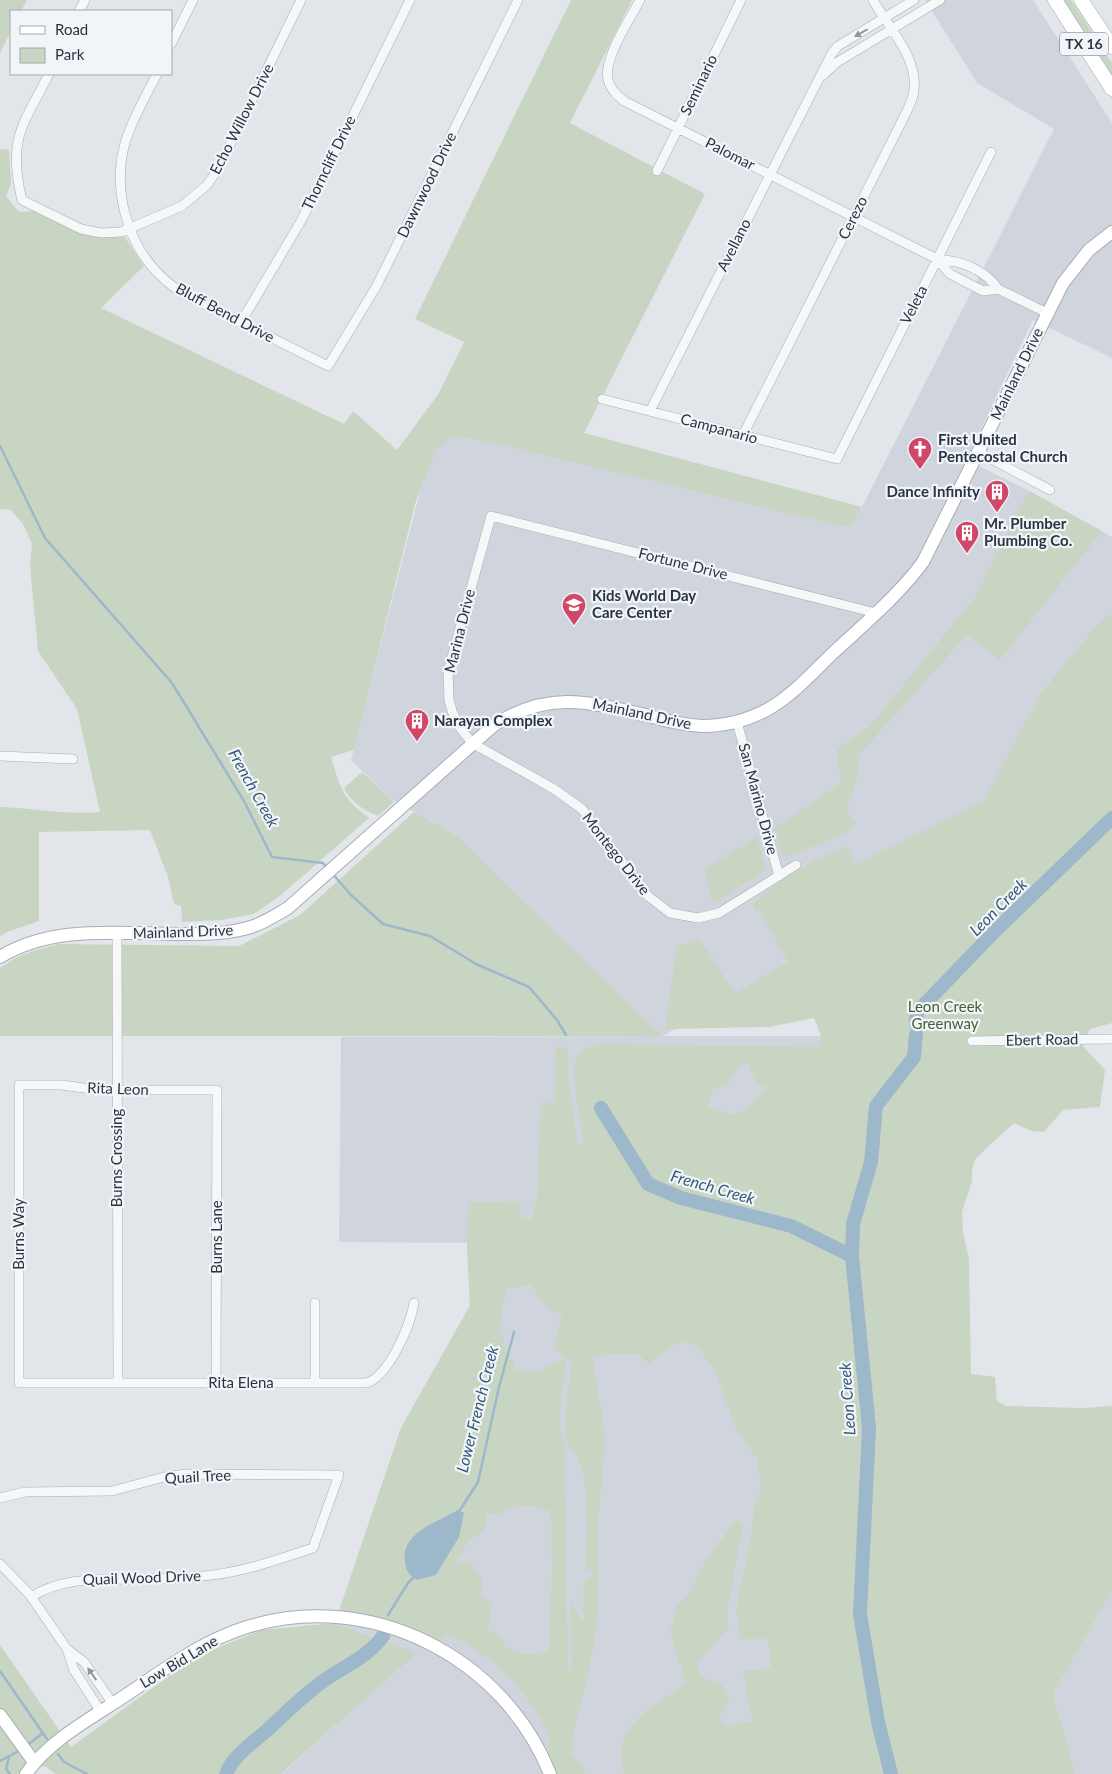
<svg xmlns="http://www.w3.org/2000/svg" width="1112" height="1774" font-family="Lato,sans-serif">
	<rect width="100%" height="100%" fill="#e2e6eb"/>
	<path fill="#d0d5dd" d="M925 0H1033L1112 123V358L1033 320 966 460 1030 491 1112 537V623L983 837 891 902 663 1036H821L792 1216 774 1774H282L416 1653 335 1623 401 1428 470 1305 467 1243 339 1242 341 1037 661 1036 456 835 391 799 351 760 438 422 850 528 862 507 1054 129 977 83Z
		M1112 1591V1774H1029L1053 1695Z"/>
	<path fill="#c9d5c3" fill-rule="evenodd" d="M0 0H27L21 11H11V31L0 53Z
		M571 0H632L570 123 705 194 584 433 862 507 850 528 471 438 454 437 436 449 415 504 354 750 331 757C341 789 342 798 369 818L281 895 254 914 222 920 182 922 181 906 174 904 168 877 150 830 39 832V921L7 932 0 936V807C34 808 66 815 100 812L77 709 38 651 30 566 32 544 23 524 11 510 0 509V149L9 150 11 184 6 196 19 212 33 211 94 237 122 233 144 266 101 308 344 424 353 411 397 450 439 393 464 342 415 319Z
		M1062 0H1071L1112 63V76Z
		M1029 491 1102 531 1000 660 967 635 859 755 856 784 847 805V812L857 822 846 834 789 856 781 854 775 828 841 783 837 749 869 727 975 597Z
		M1112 612V1023L1090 1029 1082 1045 1105 1070 1100 1107 1063 1110 1044 1132 1031 1131 1014 1123 976 1158 972 1169V1181L962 1212 963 1232 969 1259 971 1374 995 1377 997 1401 1006 1406 1083 1408 1112 1406V1591L1053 1695 1075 1774H624C609 1726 653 1707 686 1683L670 1632 677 1606 691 1590 700 1569 736 1520 743 1523 727 1614 729 1628 697 1663 700 1676 722 1685 729 1699 720 1715 724 1726 752 1721 743 1671 771 1668 768 1639H740L736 1609 751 1537 754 1506 761 1491 758 1460 737 1431 714 1369 696 1345 679 1342 648 1364 638 1354 593 1355C594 1381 600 1399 603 1423 606 1457 600 1491 598 1525 597 1559 600 1594 596 1628 592 1671 575 1712 571 1754L585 1770V1774H554L547 1756 550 1736C524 1688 496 1656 445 1633L441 1642C406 1625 377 1616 339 1611L401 1428 470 1306 467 1243 469 1202 520 1201 521 1218 531 1219 537 1198 541 1103H555L556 1046 568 1049V1073L577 1144 584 1143C581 1125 571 1076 575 1060 579 1049 590 1046 600 1044L819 1047 821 1036 814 1018 769 1027 665 1029 677 944H687L700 939 735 993 788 962 759 910 756 911 753 904 796 868 799 870 814 860 847 847 856 864 984 801 1041 693 1093 630ZM742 1062 749 1065C752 1076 756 1084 767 1088 743 1111 743 1122 708 1106L713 1090 727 1085ZM531 1285 545 1306 562 1316 555 1339 556 1350 565 1358 536 1372 516 1370 499 1330 506 1289ZM566 1358 572 1360C569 1383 561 1424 568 1445 570 1451 577 1455 579 1461 590 1487 587 1540 585 1569L593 1570V1576L584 1581 583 1609 585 1614 583 1621 571 1603 572 1670 568 1671 564 1444 559 1425ZM533 1506 551 1512 552 1570 549 1651C528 1656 522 1657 504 1645L503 1639 488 1629 491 1605 480 1593 483 1580 472 1565 460 1562 453 1566 465 1546 485 1528 487 1514 502 1515 506 1508Z
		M362 772 394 802 378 816C363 810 351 802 344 788Z
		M414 812 456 835 662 1036H0V968C19 954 38 949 59 944L239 946 300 915Z
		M757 837 765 864 763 873 713 903 704 869Z
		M335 1623 417 1653 281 1774H55L45 1766 19 1774H0V1645L71 1747 195 1657 261 1630Z"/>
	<path fill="#9db7cb" d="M458 1510 464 1513 459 1537 436 1575 417 1580C409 1575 406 1571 405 1562 400 1533 439 1521 458 1510Z"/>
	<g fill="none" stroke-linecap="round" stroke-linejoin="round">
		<path stroke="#9db7cb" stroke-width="2.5" d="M0 446 45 538 172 683 244 801 272 857 323 863 326 867
			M332 873 350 894 383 924 430 936 476 964 529 987 557 1020 566 1035
			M458 1513 478 1482 499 1387 514 1332
			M388 1615 408 1583 415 1576
			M0 1671 47 1739
			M30 1743 43 1733
			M58 1754 64 1762 87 1774
			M9 1757 6 1769 10 1774
			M0 1761 17 1752"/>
		<path stroke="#9db7cb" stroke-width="14" d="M916 1024 917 1012 995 931 1112 818
			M601 1108 648 1184 681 1198 791 1226 852 1256
			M226 1774C233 1756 250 1745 265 1732 284 1715 301 1697 322 1682 344 1666 367 1658 383 1636
			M891 1774 878 1722 860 1614 869 1428 852 1256 853 1224 871 1162 876 1106 914 1057 916 1034"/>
		<defs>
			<path id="street" d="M640 0C630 19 600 63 609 83 612 91 618 96 624 101L937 259 950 274 983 291 998 289 1047 313
				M79 11 85 0
				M171 44 193 0
				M49 74C23 125 7 139 22 200L81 229 101 233 121 232 182 206 207 185 218 169 301 0
				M157 74C146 96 132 119 125 143 112 190 127 246 164 279 181 295 205 304 226 315 260 332 294 349 328 366L376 287 518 0
				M822 76 836 63 940 0
				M657 171 741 0
				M937 259C962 261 984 269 998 289
				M241 322 301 221 410 0
				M602 399 837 459 991 152
				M650 411 832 53 838 46 914 0
				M743 435 903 119C907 110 913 101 914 90 918 57 888 27 873 0
				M978 452 1050 490
				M737 722 779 876
				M0 756 73 759
				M796 865 719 913 698 918 670 913 648 896 582 809 554 789 472 743 461 729 452 711 449 700 448 672 491 516 876 613
				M117 934 118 1383
				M972 1041 1112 1039
				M315 1303V1383
				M216 1383 217 1090H99L61 1085H19V1383H366C388 1378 411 1324 414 1303
				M0 1498 25 1492 112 1491 164 1477 186 1474 339 1475 313 1548C277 1560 241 1573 203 1576 181 1578 160 1579 138 1579 100 1580 64 1576 31 1597
				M0 1564 30 1595 67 1649 74 1670 101 1712
				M67 1649 84 1662 113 1704"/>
			<path id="secondary" d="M0 957C54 924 121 934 183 934 206 934 228 934 251 927 264 923 276 915 288 908L494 725C549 690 590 702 649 716 667 721 684 725 702 726 726 726 749 720 770 708 794 694 813 672 833 653 864 624 898 596 923 562L1063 283 1089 250 1112 232
				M0 1715 34 1762
				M26 1774C49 1740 92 1718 126 1695 165 1669 202 1641 247 1627 369 1589 503 1656 550 1774"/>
			<path id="primary" d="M1055 0 1112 89
				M1081 0 1112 47"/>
		</defs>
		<use href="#street" stroke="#a7adb5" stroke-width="10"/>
		<use href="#secondary" stroke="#a7adb5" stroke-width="14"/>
		<use href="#primary" stroke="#a1acb7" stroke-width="15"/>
		<use href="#street" stroke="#f5f7f9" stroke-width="9"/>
		<use href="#secondary" stroke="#fff" stroke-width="12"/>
		<use href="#primary" stroke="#fff" stroke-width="14"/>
	</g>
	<defs><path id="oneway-solid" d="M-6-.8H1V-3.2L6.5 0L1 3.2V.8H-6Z" transform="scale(1.25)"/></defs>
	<g fill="#90969e">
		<use href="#oneway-solid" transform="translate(861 33) rotate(150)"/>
		<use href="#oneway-solid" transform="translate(92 1674) rotate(-125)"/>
	</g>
	<defs>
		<symbol id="church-pin" viewBox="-11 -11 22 30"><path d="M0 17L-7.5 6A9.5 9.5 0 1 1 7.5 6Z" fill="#d04767" stroke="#f2f5f8"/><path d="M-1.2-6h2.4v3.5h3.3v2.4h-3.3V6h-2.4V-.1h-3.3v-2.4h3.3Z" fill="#fff"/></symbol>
		<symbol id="building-pin" viewBox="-11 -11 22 30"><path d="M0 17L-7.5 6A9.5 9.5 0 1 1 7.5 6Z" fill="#d04767" stroke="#f2f5f8"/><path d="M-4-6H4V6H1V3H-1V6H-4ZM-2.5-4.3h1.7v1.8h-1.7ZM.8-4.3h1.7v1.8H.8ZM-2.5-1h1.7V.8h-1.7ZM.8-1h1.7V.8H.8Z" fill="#fff"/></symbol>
		<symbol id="school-pin" viewBox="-11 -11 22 30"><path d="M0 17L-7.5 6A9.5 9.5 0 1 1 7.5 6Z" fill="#d04767" stroke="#f2f5f8"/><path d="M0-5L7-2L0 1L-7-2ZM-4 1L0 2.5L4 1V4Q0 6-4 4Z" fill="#fff"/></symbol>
	</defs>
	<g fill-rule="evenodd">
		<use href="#church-pin" x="906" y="435" width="28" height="38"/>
		<use href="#building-pin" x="983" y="478" width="28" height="38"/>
		<use href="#building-pin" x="953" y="519" width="28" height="38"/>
		<use href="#school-pin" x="560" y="591" width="28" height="38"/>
		<use href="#building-pin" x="403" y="707" width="28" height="38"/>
	</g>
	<g text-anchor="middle" stroke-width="4.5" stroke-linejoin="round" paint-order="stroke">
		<rect fill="#f2f5f8" stroke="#666f79" stroke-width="1" x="1060" y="32.5" width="48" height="23" rx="4"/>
		<g font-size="14" font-weight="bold" fill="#2a3543">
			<text x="1084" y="49">TX 16</text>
		</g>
		<g font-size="15" fill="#2a3543" stroke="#f2f5f8">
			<text transform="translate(699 85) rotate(-64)" y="5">Seminario</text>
			<text transform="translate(242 119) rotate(-63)" y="5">Echo Willow Drive</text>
			<text transform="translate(730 154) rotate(27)" y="5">Palomar</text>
			<text transform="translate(329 163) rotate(-64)" y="5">Thorncliff Drive</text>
			<text transform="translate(427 185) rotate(-64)" y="5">Dawnwood Drive</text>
			<text transform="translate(853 218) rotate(-63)" y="5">Cerezo</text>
			<text transform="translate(734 245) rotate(-63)" y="5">Avellano</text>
			<text transform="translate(914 305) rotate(-63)" y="5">Veleta</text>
			<text transform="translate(225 313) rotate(28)" y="5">Bluff Bend Drive</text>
			<text transform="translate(1017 374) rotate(-64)" y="5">Mainland Drive</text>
			<text transform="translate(719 429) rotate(15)" y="5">Campanario</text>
			<text transform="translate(683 564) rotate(14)" y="5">Fortune Drive</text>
			<text transform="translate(460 631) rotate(-76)" y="5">Marina Drive</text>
			<text transform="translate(642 714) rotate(12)" y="5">Mainland Drive</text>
			<text transform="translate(758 799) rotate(75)" y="5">San Marino Drive</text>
			<text transform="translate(616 854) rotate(52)" y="5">Montego Drive</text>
			<text transform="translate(183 932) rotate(-2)" y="5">Mainland Drive</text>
			<text transform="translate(1042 1040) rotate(-1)" y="5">Ebert Road</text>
			<text transform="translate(118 1089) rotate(2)" y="5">Rita Leon</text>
			<text transform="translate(117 1158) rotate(-90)" y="5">Burns Crossing</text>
			<text transform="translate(19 1234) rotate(-90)" y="5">Burns Way</text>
			<text transform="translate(217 1237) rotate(-90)" y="5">Burns Lane</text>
			<text x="241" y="1388">Rita Elena</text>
			<text transform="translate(198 1477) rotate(-3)" y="5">Quail Tree</text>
			<text transform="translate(142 1578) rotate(-2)" y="5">Quail Wood Drive</text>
			<text transform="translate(179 1662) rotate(-31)" y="5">Low Bid Lane</text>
		</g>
		<g font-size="15" font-weight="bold" fill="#2a3543" stroke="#f2f5f8" text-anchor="start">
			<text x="938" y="445">First United<tspan x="938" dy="17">Pentecostal Church</tspan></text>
			<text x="980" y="497" text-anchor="end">Dance Infinity</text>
			<text x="984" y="529">Mr. Plumber<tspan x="984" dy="17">Plumbing Co.</tspan></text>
			<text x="592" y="601">Kids World Day<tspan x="592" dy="17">Care Center</tspan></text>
			<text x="434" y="726">Narayan Complex</text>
		</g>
		<g font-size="15" fill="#425f37" stroke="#f2f5f8">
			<text x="945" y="1012">Leon Creek<tspan x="945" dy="17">Greenway</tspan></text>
		</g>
		<g font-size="16" font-style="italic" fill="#335878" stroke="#f2f5f8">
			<text transform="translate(254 788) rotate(61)" y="6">French Creek</text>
			<text transform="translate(998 907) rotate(-45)" y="6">Leon Creek</text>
			<text transform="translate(713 1187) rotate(16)" y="6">French Creek</text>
			<text transform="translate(847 1399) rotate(-94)" y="6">Leon Creek</text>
			<text transform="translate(477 1409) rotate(-76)" y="6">Lower French Creek</text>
		</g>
	</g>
	<rect x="10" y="10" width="162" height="65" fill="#f2f5f8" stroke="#a2a8b0"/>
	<rect x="20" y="26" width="25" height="8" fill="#ffffff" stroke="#a2a8b0"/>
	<text x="55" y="35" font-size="15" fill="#2a3543">Road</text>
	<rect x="20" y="48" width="25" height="15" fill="#c9d5c3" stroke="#a2a8b0"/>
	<text x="55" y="60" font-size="15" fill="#2a3543">Park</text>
</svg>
